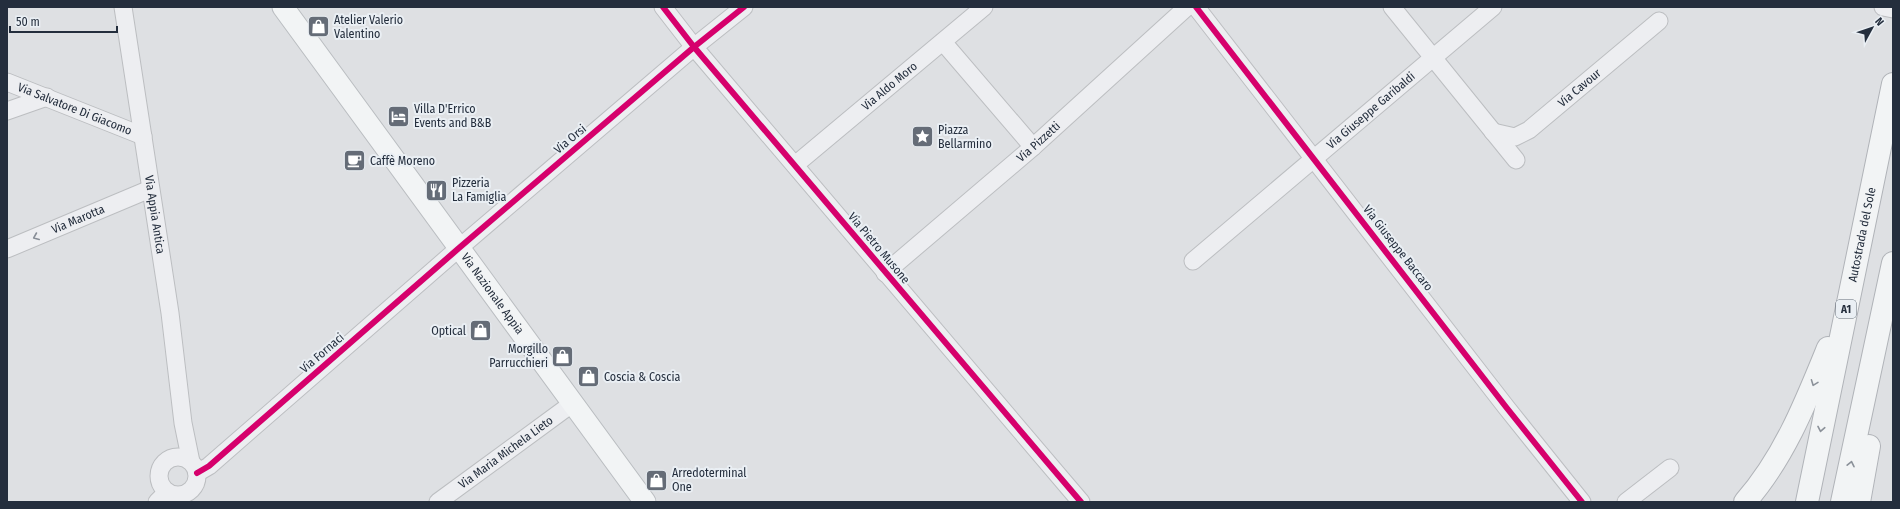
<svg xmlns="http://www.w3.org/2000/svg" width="1900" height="509" font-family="'Fira Sans Condensed',sans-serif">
	<rect width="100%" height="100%" fill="#dee0e3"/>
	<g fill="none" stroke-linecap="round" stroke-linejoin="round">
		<defs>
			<g id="minor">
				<path id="s1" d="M123 7 170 313 183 423 191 462"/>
				<path d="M663 7 694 47 1081 502"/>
				<path d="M1196 7 1506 407 1582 502"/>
				<path d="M1392 7 1516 160"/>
				<path d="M1883 7 1893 9"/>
				<path d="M943 42 1033 147"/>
				<path id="s2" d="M7 82 143 136"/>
				<path d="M7 111 47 97"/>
				<path id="s3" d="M1493 132 1515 137 1529 130 1659 21"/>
				<path id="s4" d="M795 165 984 7"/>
				<path id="s5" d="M7 249 150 189"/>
				<path id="s6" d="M1193 261 1493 7"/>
				<path id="s7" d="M885 273 1033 147 1187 7"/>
				<circle cx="178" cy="476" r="19"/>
				<path d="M197 473 209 466 459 248 694 47 744 7"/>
				<path d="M157 502 167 492"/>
				<path id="s8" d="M438 502 573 403"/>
				<path d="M1626 502 1670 468"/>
			</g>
			<g id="major">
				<path id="s9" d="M283 7 645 502"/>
			</g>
			<g id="highway">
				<path d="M1745 502C1784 458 1806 402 1828 348"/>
				<path id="s10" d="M1807 502 1893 84"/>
				<path d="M1842 502 1893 263"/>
				<path d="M1859 502 1869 446"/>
			</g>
		</defs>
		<use href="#minor" stroke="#bcbec1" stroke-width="19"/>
		<use href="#major" stroke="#babdc1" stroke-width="23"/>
		<use href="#highway" stroke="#b0b3b8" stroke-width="24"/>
		<use href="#minor" stroke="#edeef1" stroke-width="17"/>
		<use href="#major" stroke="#f2f4f5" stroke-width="21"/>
		<use href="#highway" stroke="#f2f4f5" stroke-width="22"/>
		<defs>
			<path id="cycleway" d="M663 7 694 47 1081 502
				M1196 7 1506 407 1582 502
				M197 473 209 466 459 248 694 47 744 7"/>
		</defs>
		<use href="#cycleway" stroke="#eaeff4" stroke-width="8"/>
		<use href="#cycleway" stroke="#d6006c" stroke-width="6"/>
	</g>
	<defs><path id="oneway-chevron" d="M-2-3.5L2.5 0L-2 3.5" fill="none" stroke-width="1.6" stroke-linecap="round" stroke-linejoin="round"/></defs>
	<use stroke="#888e97" href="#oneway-chevron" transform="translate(36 237) rotate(157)"/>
	<g stroke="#8b9199">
		<use href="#oneway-chevron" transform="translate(1814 383) rotate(111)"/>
		<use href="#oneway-chevron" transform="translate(1821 429) rotate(101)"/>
		<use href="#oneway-chevron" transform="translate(1851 464) rotate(-78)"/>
	</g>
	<defs>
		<symbol id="shop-square" viewBox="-11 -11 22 22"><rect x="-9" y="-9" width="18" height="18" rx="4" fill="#656c77" stroke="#eaeff4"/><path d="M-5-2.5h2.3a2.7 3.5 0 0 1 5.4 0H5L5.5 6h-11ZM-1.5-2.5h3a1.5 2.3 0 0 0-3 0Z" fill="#fff"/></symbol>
		<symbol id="hotel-square" viewBox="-11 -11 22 22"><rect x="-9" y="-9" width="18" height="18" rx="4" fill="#656c77" stroke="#eaeff4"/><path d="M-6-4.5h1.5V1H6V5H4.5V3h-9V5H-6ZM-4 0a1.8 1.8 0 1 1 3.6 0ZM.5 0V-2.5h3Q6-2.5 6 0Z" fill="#fff"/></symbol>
		<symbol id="sight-square" viewBox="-11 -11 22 22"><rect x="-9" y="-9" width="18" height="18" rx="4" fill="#656c77" stroke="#eaeff4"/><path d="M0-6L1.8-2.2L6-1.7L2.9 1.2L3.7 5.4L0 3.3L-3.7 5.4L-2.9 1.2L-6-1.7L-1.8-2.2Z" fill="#fff"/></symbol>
		<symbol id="cafe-square" viewBox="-11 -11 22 22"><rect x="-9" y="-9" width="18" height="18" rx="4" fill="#656c77" stroke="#eaeff4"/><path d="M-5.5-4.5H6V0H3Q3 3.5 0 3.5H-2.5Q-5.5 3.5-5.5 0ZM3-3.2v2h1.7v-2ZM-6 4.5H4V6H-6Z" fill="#fff"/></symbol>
		<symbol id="restaurant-square" viewBox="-11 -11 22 22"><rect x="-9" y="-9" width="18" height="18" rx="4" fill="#656c77" stroke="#eaeff4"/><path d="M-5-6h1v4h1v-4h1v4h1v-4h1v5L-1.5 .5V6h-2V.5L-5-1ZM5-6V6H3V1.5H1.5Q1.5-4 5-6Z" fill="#fff"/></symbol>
	</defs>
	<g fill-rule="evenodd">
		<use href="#shop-square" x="306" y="14" width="25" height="25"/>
		<use href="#hotel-square" x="386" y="104" width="25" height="25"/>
		<use href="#sight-square" x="910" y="124" width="25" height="25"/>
		<use href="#cafe-square" x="342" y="148" width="25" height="25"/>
		<use href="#restaurant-square" x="424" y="178" width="25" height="25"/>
		<use href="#shop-square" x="468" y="318" width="25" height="25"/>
		<use href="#shop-square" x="550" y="344" width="25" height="25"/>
		<use href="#shop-square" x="576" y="364" width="25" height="25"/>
		<use href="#shop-square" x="644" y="468" width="25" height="25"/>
	</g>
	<g text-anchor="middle" stroke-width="4" stroke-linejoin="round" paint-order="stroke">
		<rect fill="#eaeff4" stroke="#5f6874" stroke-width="1" x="1836" y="300" width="20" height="18" rx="3"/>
		<g font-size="11" font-weight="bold" fill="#242e3d">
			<text x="1846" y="313">A1</text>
		</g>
		<g font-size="12" fill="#242e3d" stroke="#eaeff4" text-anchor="start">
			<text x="334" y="24">Atelier Valerio<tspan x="334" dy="14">Valentino</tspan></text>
			<text x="414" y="113">Villa D'Errico<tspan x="414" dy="14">Events and B&amp;B</tspan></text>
			<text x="938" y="134">Piazza<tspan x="938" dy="14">Bellarmino</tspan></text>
			<text x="370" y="165">Caffè Moreno</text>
			<text x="452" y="187">Pizzeria<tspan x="452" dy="14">La Famiglia</tspan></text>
			<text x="466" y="335" text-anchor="end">Optical</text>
			<text x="548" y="353" text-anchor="end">Morgillo<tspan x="548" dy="14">Parrucchieri</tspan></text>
			<text x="604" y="381">Coscia &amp; Coscia</text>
			<text x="672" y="477">Arredoterminal<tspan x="672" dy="14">One</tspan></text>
		</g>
		<g font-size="12" fill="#242e3d" stroke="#eaeff4">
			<text dy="4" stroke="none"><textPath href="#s4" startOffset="123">Via Aldo Moro</textPath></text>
			<text dy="4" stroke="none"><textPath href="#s3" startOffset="104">Via Cavour</textPath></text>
			<text dy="4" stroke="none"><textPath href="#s2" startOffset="73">Via Salvatore Di Giacomo</textPath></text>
			<text dy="4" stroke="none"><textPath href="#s6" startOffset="233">Via Giuseppe Garibaldi</textPath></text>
			<text transform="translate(570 139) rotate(-40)" y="4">Via Orsi</text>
			<text dy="4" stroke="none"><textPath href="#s7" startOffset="202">Via Pizzetti</textPath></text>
			<text dy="4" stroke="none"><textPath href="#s1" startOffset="210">Via Appia Antica</textPath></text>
			<text dy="4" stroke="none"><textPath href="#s5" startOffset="77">Via Marotta</textPath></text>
			<text dy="4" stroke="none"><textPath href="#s10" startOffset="273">Autostrada del Sole</textPath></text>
			<text transform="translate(879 248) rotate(50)" y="4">Via Pietro Musone</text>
			<text transform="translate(1398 248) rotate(52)" y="4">Via Giuseppe Baccaro</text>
			<text dy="4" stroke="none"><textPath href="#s9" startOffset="355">Via Nazionale Appia</textPath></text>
			<text transform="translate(322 353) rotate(-41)" y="4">Via Fornaci</text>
			<text dy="4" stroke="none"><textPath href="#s8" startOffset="84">Via Maria Michela Lieto</textPath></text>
		</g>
	</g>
	<rect width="1900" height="509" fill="none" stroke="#242e3d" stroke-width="16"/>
	<g transform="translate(1872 28) rotate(50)" stroke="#eaeff4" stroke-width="3" paint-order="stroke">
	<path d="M0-3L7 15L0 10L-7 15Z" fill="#242e3d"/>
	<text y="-6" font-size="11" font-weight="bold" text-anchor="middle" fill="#242e3d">N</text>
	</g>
	<path d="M10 26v6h107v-6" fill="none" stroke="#242e3d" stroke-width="2"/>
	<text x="16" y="26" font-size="12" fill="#242e3d" stroke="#eaeff4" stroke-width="3" paint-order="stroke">50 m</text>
</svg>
